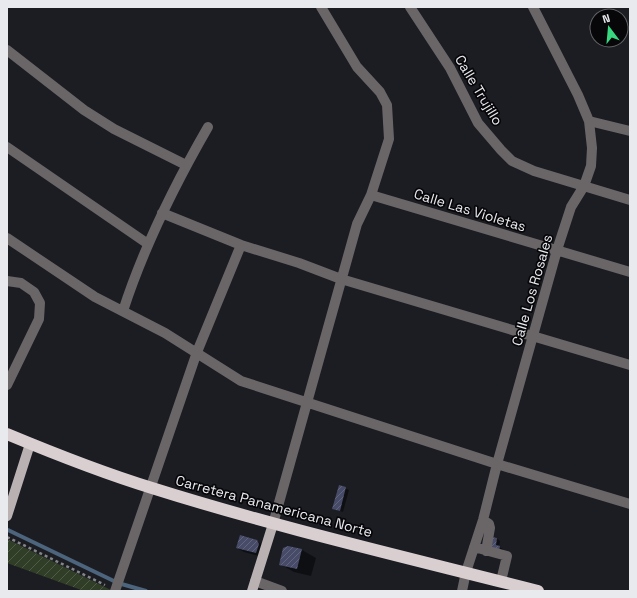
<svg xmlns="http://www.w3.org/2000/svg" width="637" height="598" font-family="'Space Grotesk',sans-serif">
	<defs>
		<pattern id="garden-furrows" width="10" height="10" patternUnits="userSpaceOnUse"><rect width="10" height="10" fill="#313e27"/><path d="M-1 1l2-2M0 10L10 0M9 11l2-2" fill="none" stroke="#4f5a47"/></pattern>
		<pattern id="building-hatch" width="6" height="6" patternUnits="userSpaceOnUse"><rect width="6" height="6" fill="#474b68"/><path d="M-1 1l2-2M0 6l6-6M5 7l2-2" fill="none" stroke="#62657e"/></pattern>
	</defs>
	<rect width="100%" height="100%" fill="#1c1d22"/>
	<path fill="url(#garden-furrows)" d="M7 539 113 591H84L7 563Z"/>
	<path fill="#0007" d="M339 486 349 490 343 512 334 509Z
		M497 539 500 541 499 547 503 549 502 553 494 552Z
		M256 541 264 545 263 557 244 552 237 548Z
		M288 547 302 550 316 558 311 576 294 572 280 564Z"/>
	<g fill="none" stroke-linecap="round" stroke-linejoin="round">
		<path stroke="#4c647c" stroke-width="4" d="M8 530 118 583 146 591"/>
	</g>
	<path fill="url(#building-hatch)" d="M339 485 346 487 340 511 332 509Z
		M240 535 257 540 259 544 256 553 236 548Z
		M492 537 497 538 496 545 500 546 499 552 489 550Z
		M288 546 302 549 297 569 279 565 283 548Z"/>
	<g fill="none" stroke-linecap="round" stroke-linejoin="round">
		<path stroke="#848589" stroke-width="2.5" stroke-dasharray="3 3" stroke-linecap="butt" d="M7 537 105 585"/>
		<path stroke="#6a6667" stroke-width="10" d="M410 7 450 68 478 123 501 150 512 161 534 171 630 200
			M7 50 84 110 114 129 186 165
			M589 121 630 131
			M7 147 148 244
			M371 195 630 272
			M162 213 241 245 299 263 341 279 630 365
			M7 238 95 297 165 333 241 381 497 464 630 504
			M7 281 21 283 34 292 40 303 39 319 7 385
			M123 311C144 246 174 186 208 127
			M483 520 489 524 490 528 486 551
			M273 524 357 224 371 195 389 139 387 105 380 92 357 67 321 7
			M474 547 507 556 501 581
			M255 581 282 591
			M115 591 197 352 241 245
			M462 591 466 572 483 520 497 464 557 250 571 207 584 186 591 166 592 148 589 121 578 95 533 7"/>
		<path stroke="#bab1b3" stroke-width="10" d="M7 516 30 444
			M252 591 273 524"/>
		<path stroke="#d9cfd1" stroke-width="12" d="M7 434C55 454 103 473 152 488 279 528 409 558 538 591"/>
	</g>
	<g text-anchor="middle" stroke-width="3.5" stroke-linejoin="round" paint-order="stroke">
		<g font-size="14" fill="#e9eaee" stroke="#07070a">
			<text transform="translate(479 90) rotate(59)" y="5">Calle Trujillo</text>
			<text transform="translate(470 210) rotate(17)" y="5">Calle Las Violetas</text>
			<text transform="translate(532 290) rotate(-74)" y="5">Calle Los Rosales</text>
			<text transform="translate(274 506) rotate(15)" y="5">Carretera Panamericana Norte</text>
		</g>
	</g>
	<rect width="637" height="598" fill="none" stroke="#e9eaee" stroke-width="16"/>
	<g transform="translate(609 28) rotate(344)"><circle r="19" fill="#07070a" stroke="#616265"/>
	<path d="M0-3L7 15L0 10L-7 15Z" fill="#38d880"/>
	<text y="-6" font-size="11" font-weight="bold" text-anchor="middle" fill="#e9eaee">N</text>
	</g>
</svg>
